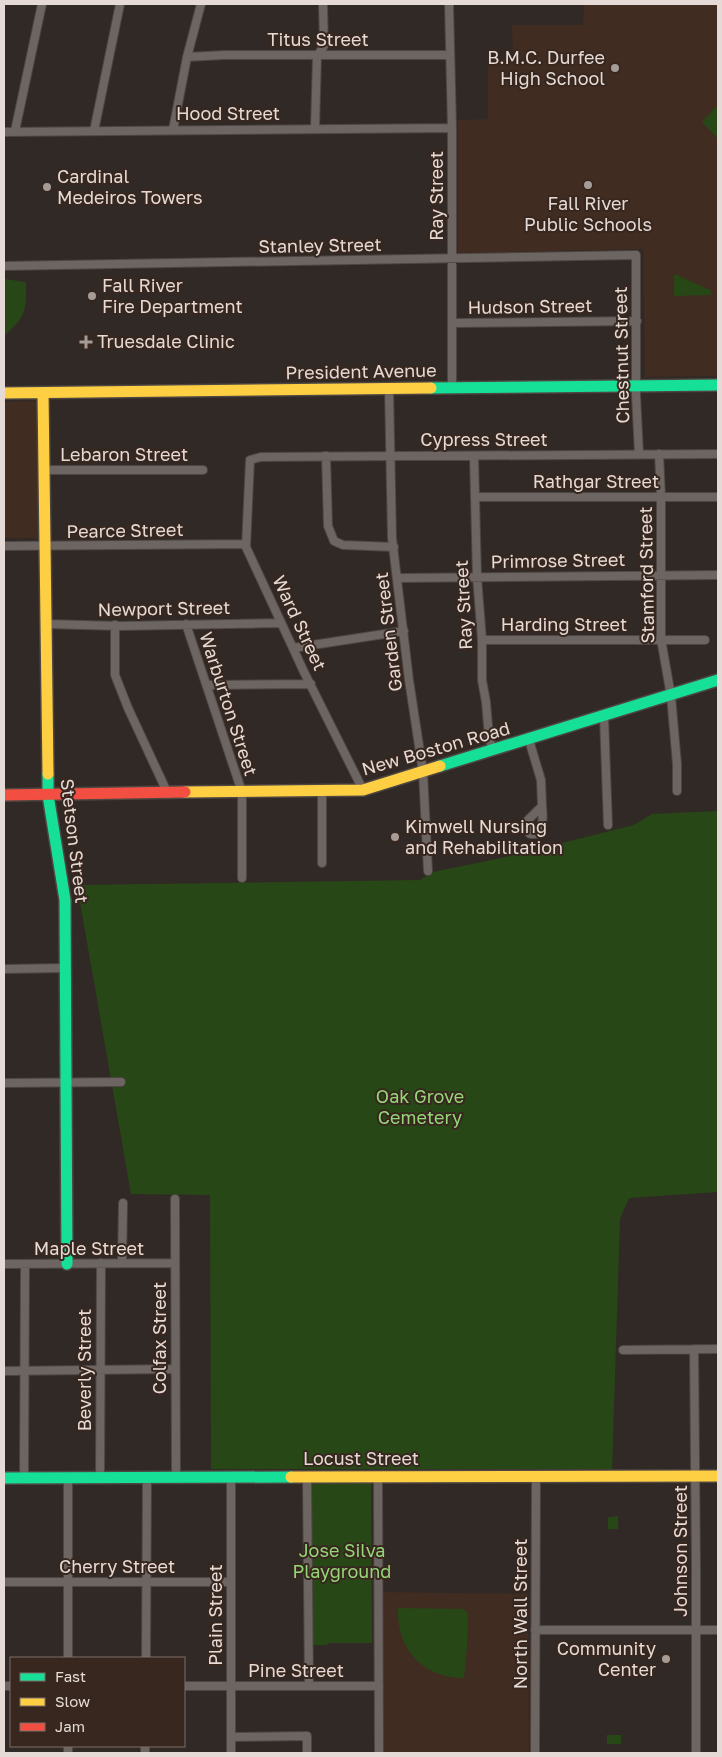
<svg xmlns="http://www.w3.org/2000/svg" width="722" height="1757" font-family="'Golos Text',sans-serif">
	<rect width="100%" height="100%" fill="#312925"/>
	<path fill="#402c21" d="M584 4H718V376L645 377 643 249 458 253V120L488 119V60L513 59 512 25H583Z
		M38 401V538H4V402Z
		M383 1592 528 1594 529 1753H384Z"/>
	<path fill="#284716" d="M718 105V139L702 122Z
		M674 275H677L712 291 710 295 674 296Z
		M4 279 26 282C26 310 27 316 5 335H4Z
		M718 811V1192L629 1198 620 1219 612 1469H211L210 1195 131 1194 77 885 420 880 433 872 506 857 634 825 652 814Z
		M311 1481H371L372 1643H328L327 1645H312Z
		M618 1516V1529H608V1517Z
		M398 1608 463 1609 468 1613 467 1646 464 1678C423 1678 396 1649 398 1608Z
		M607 1735H621V1744H607Z"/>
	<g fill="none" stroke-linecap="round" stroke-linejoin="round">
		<defs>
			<path id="street" d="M449 4 452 128V388
				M187 57 224 55H450
				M315 129 317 56 324 46 323 4
				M173 130 187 57 201 4
				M15 131 42 4
				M94 131 120 4
				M4 132 452 128
				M4 266 636 255V395L639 454
				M453 323 637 321
				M389 389 392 538 409 680 423 772 428 871
				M659 454 661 497V639L671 696 677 764V791
				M326 456 328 526 334 541 343 545 394 547
				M474 456 477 577 482 640V680L486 702 489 737 493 751
				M45 470H203
				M475 497H718
				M4 546 245 544 246 547
				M398 578 718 575
				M46 624 120 626 281 623
				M186 624 242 792V878
				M115 625V675L128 708 168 794
				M482 640H705
				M293 648 404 631
				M207 685 311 684
				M604 717 608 825
				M529 740 541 780 542 806
				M363 790 304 672 246 547 250 460 261 457 718 454
				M542 806C543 816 544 826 536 834H530L527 828 526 822Z
				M322 863V791
				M4 969 66 968
				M4 1083 121 1082
				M175 1199 176 1478
				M122 1263 123 1203
				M4 1264 175 1263
				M694 1349 696 1566V1753
				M623 1350 718 1349
				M4 1371 175 1369
				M378 1476 379 1753
				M231 1477V1753
				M307 1477 309 1686
				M24 1478 25 1264
				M68 1478V1658
				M100 1478 101 1263
				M4 1582H231
				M535 1630H718
				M146 1658 147 1478
				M4 1686H11
				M184 1686H379
				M231 1737 307 1736V1753
				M68 1746V1753
				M145 1753V1746
				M535 1753 536 1476"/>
			<path id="fast" d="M431 388 718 385
				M440 766 718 680
				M48 774V795L65 900 67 1264
				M4 1478 291 1477"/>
			<path id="slow" d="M4 393 431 388
				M43 393 48 774
				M185 792 363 790 440 766
				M291 1477 718 1476"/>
			<path id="jam" d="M4 795 185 792"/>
		</defs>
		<use href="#street" stroke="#4e4642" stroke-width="10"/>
		<use href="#fast" stroke="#4e4642" stroke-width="14"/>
		<use href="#slow" stroke="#4e4642" stroke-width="14"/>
		<use href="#jam" stroke="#4e4642" stroke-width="14"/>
		<use href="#street" stroke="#6c6561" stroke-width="8"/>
		<use href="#fast" stroke="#16e098" stroke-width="11"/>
		<use href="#slow" stroke="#ffcf43" stroke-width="11"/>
		<use href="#jam" stroke="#f24e42" stroke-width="11"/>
	</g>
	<g fill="#a69c97" stroke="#37271f" stroke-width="2">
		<circle cx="615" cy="68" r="5"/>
		<circle cx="588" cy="185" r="5"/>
		<circle cx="47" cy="187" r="5"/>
		<circle cx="92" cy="296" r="5"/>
		<path d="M83.5 334.5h5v5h5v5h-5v5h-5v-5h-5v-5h5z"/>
		<circle cx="395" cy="837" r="5"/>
		<circle cx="666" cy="1659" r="5"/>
	</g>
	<g text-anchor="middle" stroke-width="4" stroke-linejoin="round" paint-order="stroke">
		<g font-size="18" fill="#e5dad5" stroke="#37271f">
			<text x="318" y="46">Titus Street</text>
			<text x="228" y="120">Hood Street</text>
			<text transform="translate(437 196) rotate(-90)" y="6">Ray Street</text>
			<text transform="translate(320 246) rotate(-1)" y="6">Stanley Street</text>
			<text transform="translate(530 307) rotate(-1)" y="6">Hudson Street</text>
			<text transform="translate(622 355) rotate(-91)" y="6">Chestnut Street</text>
			<text transform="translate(361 372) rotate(-1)" y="6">President Avenue</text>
			<text x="484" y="446">Cypress Street</text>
			<text x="124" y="461">Lebaron Street</text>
			<text x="596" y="488">Rathgar Street</text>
			<text transform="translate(125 531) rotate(-1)" y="6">Pearce Street</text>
			<text transform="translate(558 561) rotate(-1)" y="6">Primrose Street</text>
			<text transform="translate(647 575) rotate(-91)" y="6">Stamford Street</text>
			<text transform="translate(464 605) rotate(-93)" y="6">Ray Street</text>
			<text transform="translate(164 609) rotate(-1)" y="6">Newport Street</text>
			<text transform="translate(299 623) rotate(65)" y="6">Ward Street</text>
			<text x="564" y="631">Harding Street</text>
			<text transform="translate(389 632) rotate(-97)" y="6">Garden Street</text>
			<text transform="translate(228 704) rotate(72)" y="6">Warburton Street</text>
			<text transform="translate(436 749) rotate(-16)" y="6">New Boston Road</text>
			<text transform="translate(74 841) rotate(83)" y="6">Stetson Street</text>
			<text x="89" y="1255">Maple Street</text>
			<text transform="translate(160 1338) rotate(-90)" y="6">Colfax Street</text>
			<text transform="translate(85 1370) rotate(-90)" y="6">Beverly Street</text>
			<text x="361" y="1465">Locust Street</text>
			<text transform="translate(681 1551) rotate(-90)" y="6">Johnson Street</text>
			<text x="117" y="1573">Cherry Street</text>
			<text transform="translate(521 1614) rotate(-90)" y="6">North Wall Street</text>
			<text transform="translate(216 1615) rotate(-90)" y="6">Plain Street</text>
			<text x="296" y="1677">Pine Street</text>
		</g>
		<g font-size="18" fill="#e5dad5" stroke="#37271f" text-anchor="start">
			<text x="605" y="64" text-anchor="end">B.M.C. Durfee<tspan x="605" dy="21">High School</tspan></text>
			<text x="57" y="183">Cardinal<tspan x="57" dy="21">Medeiros Towers</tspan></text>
			<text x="588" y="210" text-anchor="middle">Fall River<tspan x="588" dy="21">Public Schools</tspan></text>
			<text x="102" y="292">Fall River<tspan x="102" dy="21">Fire Department</tspan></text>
			<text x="97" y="348">Truesdale Clinic</text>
			<text x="405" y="833">Kimwell Nursing<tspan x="405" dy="21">and Rehabilitation</tspan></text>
			<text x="656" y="1655" text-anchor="end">Community<tspan x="656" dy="21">Center</tspan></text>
		</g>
		<g font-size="18" fill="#95d678" stroke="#37271f">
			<text x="420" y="1103">Oak Grove<tspan x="420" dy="21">Cemetery</tspan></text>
			<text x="342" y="1557">Jose Silva<tspan x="342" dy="21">Playground</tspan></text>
		</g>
	</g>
	<rect width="722" height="1757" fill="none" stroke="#e5dad5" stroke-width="10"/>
	<rect x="10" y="1657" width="175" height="90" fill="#37271f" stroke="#7d6f68"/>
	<rect x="20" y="1673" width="25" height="8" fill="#16e098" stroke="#7d6f68"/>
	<text x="55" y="1682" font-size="15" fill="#e5dad5">Fast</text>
	<rect x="20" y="1698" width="25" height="8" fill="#ffcf43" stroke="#7d6f68"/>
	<text x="55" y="1707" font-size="15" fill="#e5dad5">Slow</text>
	<rect x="20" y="1723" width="25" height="8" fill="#f24e42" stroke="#7d6f68"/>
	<text x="55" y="1732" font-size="15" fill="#e5dad5">Jam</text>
</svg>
